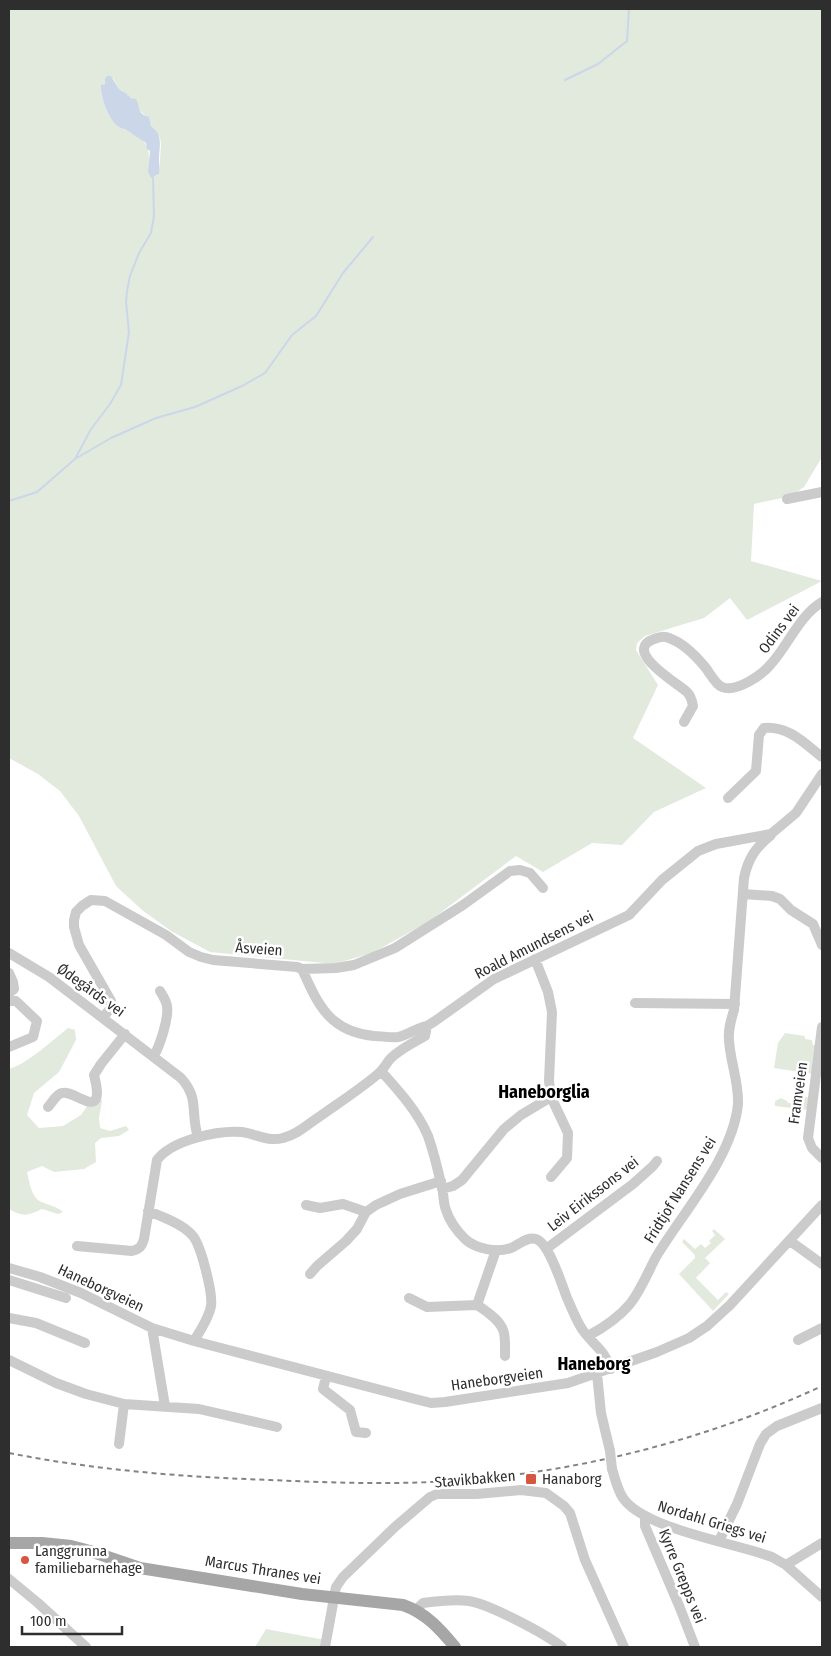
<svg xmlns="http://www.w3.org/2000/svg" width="831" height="1656" font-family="'Fira Sans Condensed',sans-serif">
	<rect width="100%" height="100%" fill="#fff"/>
	<path fill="#e1eadd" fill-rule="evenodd" d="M9 9H822V457L804 487 791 496 754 504 751 561 822 581 747 620 730 598 704 618 645 636 637 643 636 650 658 685 633 738 706 788 654 812 622 845 592 843 543 872 516 856 428 922 372 953 334 964 210 952 171 931 142 910 116 886 79 816 60 791 38 774 9 758ZM113 78 119 89 123 91 127 96H128L137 101 139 110 147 117 151 126 155 129 160 138 161 144 159 174 152 178C145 167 153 153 145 143 140 136 131 134 125 129 111 129 100 98 101 86Z
		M68 1028 75 1030 76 1040 59 1072 34 1093 27 1115 39 1128 63 1126 81 1115 96 1093 102 1101 99 1118 100 1128 110 1131 126 1126 129 1130 119 1136 101 1138 95 1143 96 1162 84 1169 54 1172 42 1166 27 1172C30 1184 31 1199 44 1203 52 1206 57 1207 63 1212L58 1214 42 1209C27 1216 23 1217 9 1209V1069C27 1064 53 1040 68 1028Z
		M785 1033 805 1036V1039L812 1040 813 1045H818L813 1074 774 1068 778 1043Z
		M798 1095 810 1098 808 1110 775 1106V1101L781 1098 787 1101 788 1103 796 1104Z
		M714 1229 725 1239 705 1258 710 1263 696 1278 718 1300 726 1292 729 1294 713 1311 679 1274 695 1258V1255L682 1242 684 1239 695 1249 701 1244 705 1248 711 1243 709 1241 715 1235 712 1231Z
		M266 1629 325 1640 323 1647H255Z"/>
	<path fill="#cbd7e9" d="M107 76H111L119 89 127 94V96L128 95 131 98 136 99C141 107 136 113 149 117L151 126C164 135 159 147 159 161 159 165 160 169 159 174L151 178 148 172 150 151 147 149 146 143 125 129C111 129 100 98 101 85L105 84V79Z"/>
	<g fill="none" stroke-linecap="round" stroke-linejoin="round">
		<path stroke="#cbd7e9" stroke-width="2" d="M565 80 598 64 627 41 629 9
			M75 459 91 429 110 404 121 385 129 332 126 302 127 291 130 276 139 253 151 233 154 216 153 177
			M9 501 37 492 75 459 111 438 156 418 195 407 242 386 265 373 292 335 316 316 343 273 373 237"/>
		<path stroke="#cbcbcb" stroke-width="10" d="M787 499 822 492
			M684 722 693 706C692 700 691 696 687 692 679 684 621 651 654 639 659 637 665 636 669 638 683 643 696 656 705 667 710 673 715 684 722 687 736 693 762 675 771 664 789 644 799 616 822 602
			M728 798 756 771 759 735 764 728C789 726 804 743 822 757
			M743 894 772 896 780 899 791 910 813 924 822 945
			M9 953 49 977 181 1078C200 1099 190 1113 198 1137
			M302 969C318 1005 330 1032 374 1036 382 1036 390 1038 398 1037 408 1035 416 1028 427 1026
			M9 973 13 982 14 989 9 993 10 1000
			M9 1001H16L37 1021 33 1037 9 1047
			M635 1003 735 1004
			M103 1017 111 1008V1001L79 945 74 927V920L76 912 82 906 91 900 105 901 166 935 189 952 201 957 213 960 297 967 302 969 336 968 354 965 395 948 463 905 510 871 520 870 530 873 543 888
			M822 1027 808 1138 812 1148 822 1158
			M154 1056C160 1045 169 1018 167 1006 166 1000 163 996 160 991
			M381 1071C399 1091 418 1112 428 1136 434 1153 438 1170 442 1188 444 1195 443 1203 446 1210 449 1220 457 1231 465 1239 476 1249 497 1253 511 1248 519 1245 527 1236 536 1239 549 1243 562 1285 567 1298 572 1309 576 1320 582 1329 592 1344 605 1350 611 1369
			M551 1097 568 1133 567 1158 551 1177
			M48 1107C52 1103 56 1094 62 1093 74 1089 107 1125 94 1075L101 1064 125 1034
			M442 1189 453 1186 462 1180 504 1129 521 1115 551 1097 549 1081 552 1012 548 992 535 959
			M306 1205 320 1208 343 1204 366 1212
			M148 1211C161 1216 183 1224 192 1235 201 1244 213 1294 211 1306 209 1318 200 1331 194 1341
			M790 1241 822 1264
			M77 1246 132 1251C140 1249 142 1246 144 1239L157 1160C172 1140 218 1130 242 1132 256 1134 268 1142 283 1138 297 1135 308 1124 319 1117 340 1102 359 1090 378 1074 383 1070 386 1064 390 1059 400 1049 413 1043 425 1036L427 1026 435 1021 494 979 629 915 662 880 698 851 716 844 771 834 796 813 822 774
			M546 1249 633 1184 653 1166 657 1161
			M9 1268 40 1277 81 1293 152 1328 194 1341 415 1399 431 1403 445 1402 568 1383 657 1352 689 1338 707 1326 730 1305 822 1205
			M310 1274 317 1266 346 1241 357 1229 366 1212 376 1205 400 1194 441 1181
			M9 1280 66 1298
			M409 1298 427 1307 477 1305 496 1250
			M477 1305C482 1308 486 1311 491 1315 507 1328 505 1336 505 1356
			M9 1318 36 1323 85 1343
			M152 1328 165 1406
			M588 1336C603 1328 619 1317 630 1304 641 1290 648 1272 656 1257 683 1212 733 1157 738 1104 739 1082 730 1061 729 1040 728 1029 731 1020 734 1010L744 878C748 859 755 848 771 835
			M798 1340 822 1328
			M9 1360 56 1383 86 1394 124 1404 199 1409 277 1427
			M597 1374 601 1413 610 1451
			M326 1377 323 1389 350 1410 356 1432 366 1433
			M119 1444 124 1404
			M612 1469C615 1478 617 1489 623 1498 644 1529 735 1543 772 1557L786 1565 822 1597
			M645 1517V1526L680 1608 695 1647
			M719 1541 737 1504 760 1444 766 1434 777 1426 822 1408
			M786 1565 822 1543
			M9 1579 38 1603 86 1647
			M416 1610 423 1603C438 1601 454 1599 469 1601 489 1604 546 1634 562 1647
			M325 1647 336 1587 343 1577 396 1526 430 1497 437 1494H477L521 1490 546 1493 564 1506 570 1513 585 1560 624 1647"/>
		<path stroke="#a6a6a6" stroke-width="12" d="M9 1543H42L71 1546 90 1551 140 1568 302 1594 403 1605C426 1613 440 1629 455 1647"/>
		<path stroke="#838383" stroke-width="2" stroke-dasharray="5 4" stroke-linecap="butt" d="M9 1453C95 1470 182 1477 270 1480 335 1483 400 1485 465 1480 589 1470 710 1438 822 1386"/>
		<path stroke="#cbcbcb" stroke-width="10" d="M610 1451 612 1469"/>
	</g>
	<g fill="#d65740" stroke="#fff" stroke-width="2">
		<rect x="525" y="1473" width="12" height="12" rx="2.5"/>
		<circle cx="25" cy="1560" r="5"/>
	</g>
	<g text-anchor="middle" stroke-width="5" stroke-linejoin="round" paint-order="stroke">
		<g font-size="15" fill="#2e2e2e" stroke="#fff">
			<text transform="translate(779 629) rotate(-53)" y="5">Odins vei</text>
			<text transform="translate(534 945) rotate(-27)" y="5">Roald Amundsens vei</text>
			<text transform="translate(259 949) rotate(4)" y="5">Åsveien</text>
			<text transform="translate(91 990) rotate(36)" y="5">Ødegårds vei</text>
			<text transform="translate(798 1093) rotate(-82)" y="5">Framveien</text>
			<text transform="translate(680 1190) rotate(-58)" y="5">Fridtjof Nansens vei</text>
			<text transform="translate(593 1194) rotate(-38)" y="5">Leiv Eirikssons vei</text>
			<text transform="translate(101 1288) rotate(25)" y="5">Haneborgveien</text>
			<text transform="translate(497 1379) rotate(-8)" y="5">Haneborgveien</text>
			<text transform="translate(475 1479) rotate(-5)" y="5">Stavikbakken</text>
			<text transform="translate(712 1522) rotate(17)" y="5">Nordahl Griegs vei</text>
			<text transform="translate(263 1570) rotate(9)" y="5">Marcus Thranes vei</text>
			<text transform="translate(682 1576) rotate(68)" y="5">Kyrre Grepps vei</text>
		</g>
		<g font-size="15" fill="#2e2e2e" stroke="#fff" text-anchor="start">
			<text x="542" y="1484">Hanaborg</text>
			<text x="35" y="1556">Langgrunna<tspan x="35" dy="17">familiebarnehage</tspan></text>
		</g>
		<g font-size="18" font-weight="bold" fill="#000" stroke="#fff">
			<text x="544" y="1098">Haneborglia</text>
			<text x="594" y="1370">Haneborg</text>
		</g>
	</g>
	<rect width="831" height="1656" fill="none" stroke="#2e2e2e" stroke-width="20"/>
	<path d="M22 1626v8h100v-8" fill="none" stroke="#2e2e2e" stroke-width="2.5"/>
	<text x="30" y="1626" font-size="15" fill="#2e2e2e" stroke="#ffffff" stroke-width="4" paint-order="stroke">100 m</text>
</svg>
